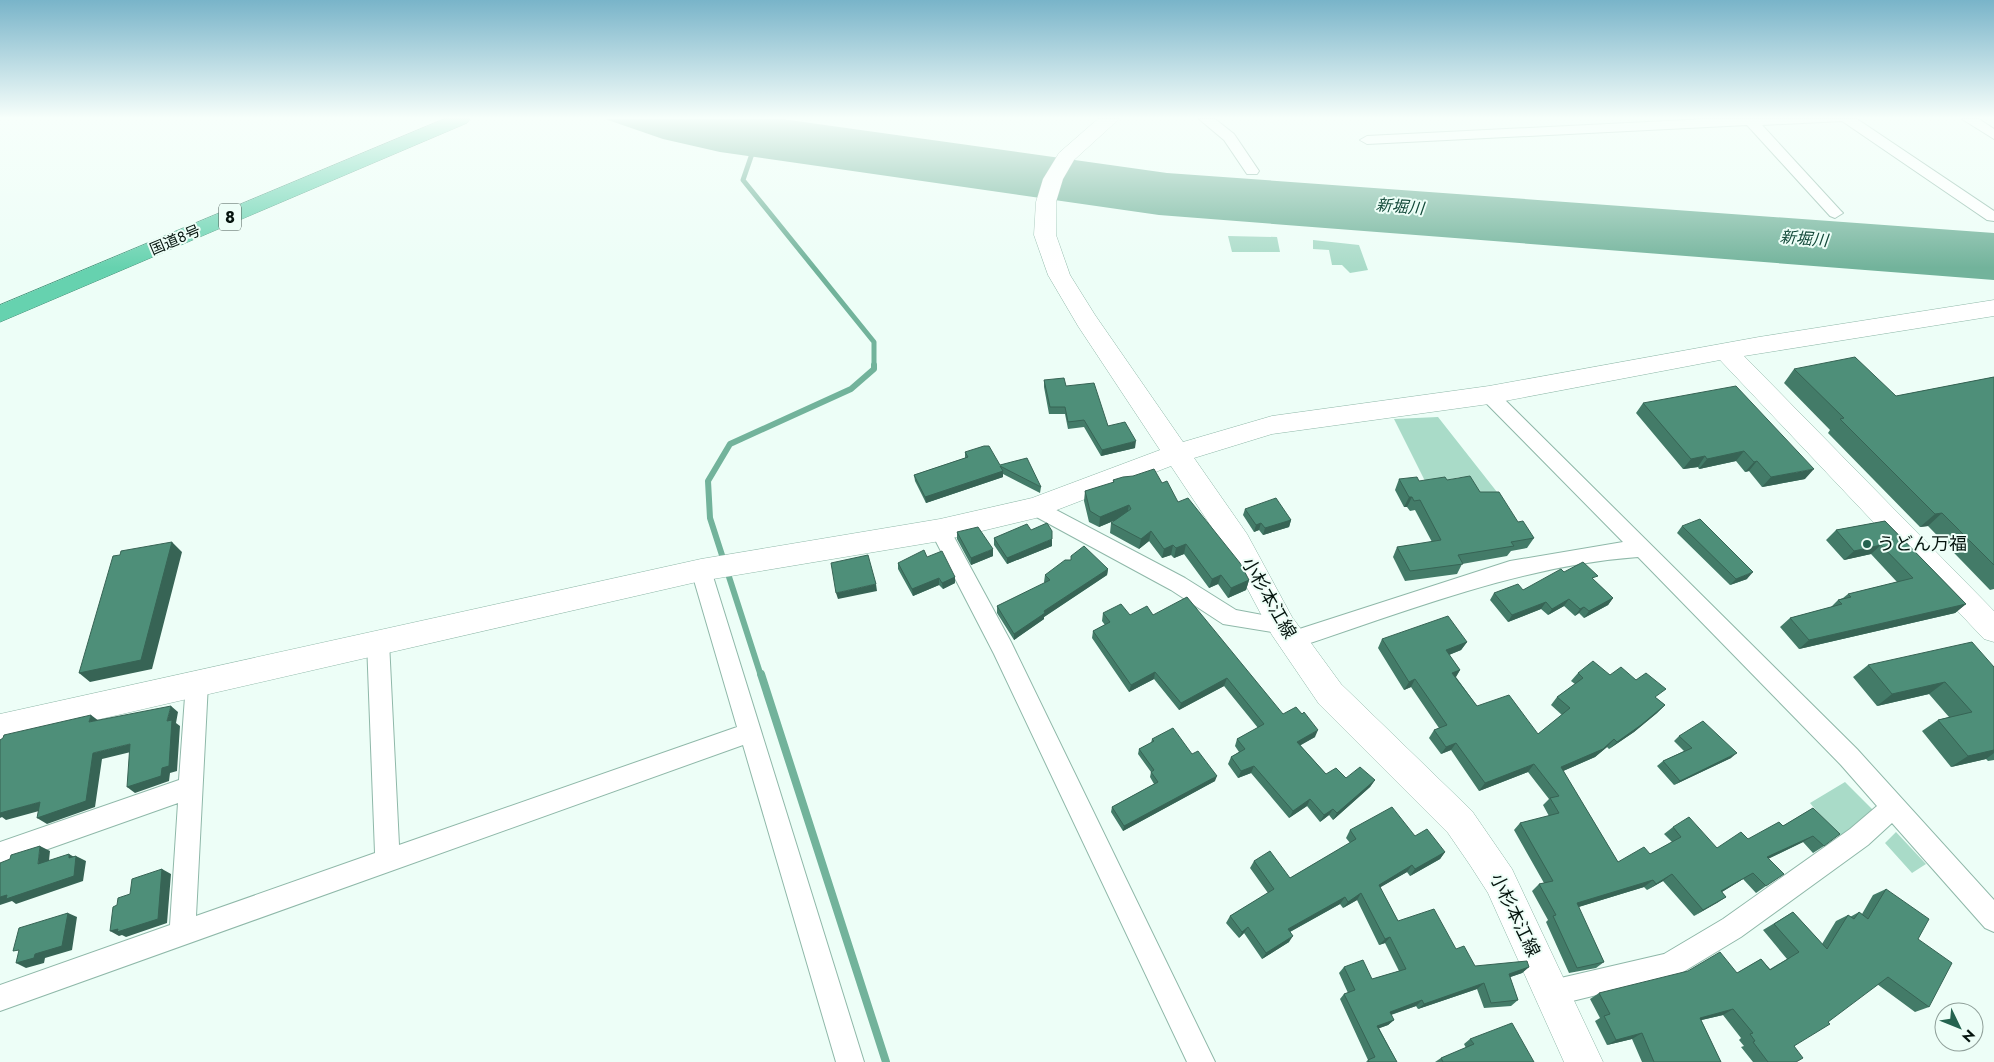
<svg xmlns="http://www.w3.org/2000/svg" width="1994" height="1062" font-family="Jost,'Noto Sans JP',sans-serif">
	<rect width="100%" height="100%" fill="#edfef7"/>
	<path fill="#a9dbc8" d="M1228 236 1277 237 1280 252H1232Z
		M1313 240 1359 245 1368 270 1350 273 1342 265H1332L1329 250 1313 249Z
		M1438 417 1497 492 1477 499 1460 477 1427 485 1394 419Z
		M1845 782 1875 812 1839 838 1810 803Z
		M1896 832 1926 864 1912 873 1885 843Z"/>
	<path fill="#72b39b" d="M605 119H782L1167 173 1994 233V280L1159 215 720 152 663 139Z"/>
	<g fill="none" stroke-linecap="round" stroke-linejoin="round">
		<path stroke="#72b39b" stroke-width="5" d="M754 148 743 180 874 342V366"/>
		<path stroke="#72b39b" stroke-width="6" d="M761 676 710 518 708 481 730 444 851 389 874 369V365"/>
		<path stroke="#72b39b" stroke-width="8" d="M761 674 886 1062"/>
		<defs>
			<path id="street" d="M1199 119H1215L1234 134 1259 171 1257 174H1247L1224 140Z
				M1707 119H1857L1994 211V221L1987 220 1842 121 1762 125 1840 210 1843 213 1835 218 1830 216 1747 125 1367 144 1360 140 1367 136Z
				M1962 119H1979L1994 129V139Z
				M1489 389 1495 390 1857 749 1994 900V932L1985 928 1892 823 1868 845 1741 937 1678 975 1552 1006 1543 1002 1539 993 1543 984 1552 980 1664 954 1723 919 1850 829 1877 806 1841 765 1638 557C1518 566 1405 612 1292 649L1284 646 1281 640 1284 634 1223 624 1171 590 1029 513 1026 508 1029 503 1036 500 1043 503 1185 578 1236 610 1290 620 1293 626 1290 632 1510 561 1623 542 1483 400 1480 395 1483 390Z
				M940 522 947 524 1011 642 1215 1062H1187L994 654 930 530 933 524Z
				M701 562 708 564 711 570 864 1062H836L743 745 0 1011V985L170 925 178 803 0 866V842L179 780 186 683 189 676 197 673 205 676 208 683 196 916 375 853 367 642 370 636 378 633 386 636 389 642 399 845 737 727 691 570 694 564Z"/>
			<path id="secondary" d="M1098 119H1119L1074 160 1063 179 1056 202V235L1070 275 1095 315 1183 442 1272 416 1489 386 1759 337 1994 300V316L1744 356 1994 611V642L1984 639 1720 360 1489 404 1272 434 1194 458 1247 534 1292 617 1341 684 1472 811 1512 869 1603 1062H1564L1488 893 1470 865 1448 833 1319 704 1272 635 1227 550 1171 466 1036 518 940 541 701 581 0 742V714L701 559 940 519 1032 498 1160 450 1078 326 1048 275 1034 235 1036 202 1043 179 1059 153Z"/>
			<path id="highway" d="M444 119H470L467 123 0 322V305Z"/>
		</defs>
		<use href="#street" stroke="#8fb8a9" stroke-width="2"/>
		<use href="#secondary" stroke="#8fb8a9" stroke-width="1"/>
		<use href="#highway" stroke="#449077" stroke-width="1"/>
		<use href="#street" fill="#fff" fill-rule="evenodd"/>
		<use href="#secondary" fill="#fff" fill-rule="evenodd"/>
		<use href="#highway" fill="#66d2af" fill-rule="evenodd"/>
	</g>
	<path fill="#437b68" d="M1794 369 1896 396 1994 377V589L1990 590 1928 526 1920 527 1828 433 1830 430 1784 383Z
		M1044 380 1066 386 1108 426 1135 448 1101 456 1084 427 1068 429 1065 414H1049L1044 387Z
		M1643 403 1805 479 1762 487 1749 471 1745 472 1736 461 1699 469 1698 467 1683 469 1636 413Z
		M965 452 1000 465 1041 487 1040 493 1003 474V477L926 503 915 481 914 475 965 458Z
		M1399 479 1419 481 1447 480 1480 492 1518 522 1534 538 1527 548 1511 551 1507 556 1462 564 1457 574 1405 581 1393 557 1397 547 1432 542 1415 510 1410 511 1407 507H1404L1395 490Z
		M1113 480 1162 483 1178 502 1249 580 1246 590 1228 598 1218 584 1209 588 1184 554 1174 558 1171 555 1162 558 1149 541 1139 549 1110 533 1111 523 1116 520 1099 527 1089 522 1084 501 1085 491 1113 483Z
		M1245 509 1291 520 1289 527 1263 535 1259 530 1254 532 1243 515Z
		M1885 521 1966 604 1955 613 1799 649 1780 627 1790 618 1831 607 1838 600 1843 598 1848 594 1897 582 1871 554 1844 560 1826 540 1836 530Z
		M1682 526 1747 579 1730 585 1677 533Z
		M1031 530 1052 546 1007 564 994 545V538Z
		M957 532 993 556 971 565 957 539Z
		M927 557 955 577V583L943 589 939 585 913 596 898 569V563Z
		M1108 569 1107 575 1044 617V619L1014 640 997 613V606L1045 583 1044 582 1045 575Z
		M1564 572 1594 580 1613 598 1608 605 1584 618 1579 613 1575 616 1564 606 1548 615 1541 609 1508 622 1490 600 1494 593 1523 590Z
		M1103 613 1130 615H1153L1283 714 1315 737 1300 745 1326 774 1346 778 1375 780 1370 787 1333 820 1329 815 1320 822 1307 806 1289 818 1251 773 1238 778 1228 764 1231 757 1239 752 1235 746 1237 739 1258 728 1224 686 1179 710 1154 679 1129 692 1092 638 1093 631 1105 625 1102 621Z
		M1382 639 1467 642 1461 650 1449 655 1460 670 1456 677 1477 706 1538 734 1562 715 1551 705 1557 697 1575 684 1571 681 1578 673 1610 675 1656 698 1665 705 1657 713 1634 732 1609 749 1607 747 1595 757 1563 771 1618 862 1650 854 1672 842 1664 834 1673 827 1717 848 1748 839 1783 826 1813 808 1824 846 1813 853 1803 842 1768 859 1766 886 1756 893 1743 879 1722 892 1726 897 1694 916 1663 881 1647 890 1644 887 1578 907 1604 962 1596 968 1569 973 1546 922 1548 920 1532 891 1539 884 1544 883 1514 830 1520 823 1549 816 1543 805 1549 799 1528 772 1479 791 1451 750 1441 754 1429 738 1434 730 1439 728 1411 687 1404 690 1378 648Z
		M1868 665 1994 667V760L1988 761 1986 759 1951 767 1922 731 1938 720 1949 717 1929 694 1877 706 1853 677Z
		M1679 736 1731 758 1674 785 1657 766 1663 761 1684 751 1674 741Z
		M1152 739 1192 754 1215 781 1123 831 1111 812 1112 807 1154 784 1150 777 1151 772 1138 754 1139 749 1151 743Z
		M1350 830 1415 836 1445 852 1440 859 1410 876 1407 872 1380 887 1398 921 1456 949 1475 966 1529 967 1522 973 1510 977 1518 1000 1511 1006 1484 1008 1477 989 1418 1009 1416 1006 1391 1015 1394 1020 1388 1025 1379 1028 1397 1062H1366L1368 1060 1340 999 1344 994 1348 993 1339 973 1344 967 1372 979 1399 971 1385 943 1379 945 1357 900 1343 908 1340 904 1290 932 1289 942 1262 959 1244 933 1239 938 1226 923 1230 916 1268 893 1250 868 1254 861 1290 878 1350 843 1346 838Z
		M1886 889 1918 939 1929 1007 1915 1012 1877 984 1794 1046 1796 1062H1753L1741 1047 1744 1046 1739 1040 1741 1038 1723 1015 1701 1020 1721 1062H1642L1632 1039 1607 1045 1595 1021 1600 1018 1590 999 1599 993 1737 973 1761 959 1770 969 1787 959 1763 930 1793 912 1822 944 1836 921 1848 915 1850 917 1859 912 1862 914 1873 895Z
		M1470 1039 1534 1062H1435L1441 1058 1466 1048 1464 1044Z"/>
	<path fill="#376455" d="M1136 441 1135 448 1101 456 1102 450Z
		M1744 451 1736 461 1699 469 1707 459Z
		M1705 456 1698 467 1683 469 1691 459Z
		M1757 461 1749 471 1745 472 1754 462Z
		M1814 469 1805 479 1762 487 1771 477Z
		M1003 471V477L926 503 925 497Z
		M1409 497H1412L1407 507H1404Z
		M1129 505 1127 515 1099 527 1100 517Z
		M1942 513 1928 526 1920 527 1935 514Z
		M1291 520 1289 527 1263 535 1265 528Z
		M1261 523 1259 530 1254 532 1256 525Z
		M1151 531 1149 541 1139 549 1141 539Z
		M1052 539V546L1007 564V558Z
		M172 542 182 552 152 669 90 682 79 673Z
		M1186 544 1184 554 1174 558 1176 548Z
		M1173 545 1171 555 1162 558 1164 549Z
		M1881 545 1871 554 1844 560 1854 551Z
		M993 549V556L971 565V558Z
		M1108 569 1107 575 1044 617V619L1014 640V634L1044 611Z
		M1753 572 1747 579 1730 585 1736 579Z
		M1221 575 1218 584 1209 588 1212 579Z
		M955 577V583L943 589 942 583Z
		M939 578V585L913 596 912 589Z
		M1249 580 1246 590 1228 598 1231 588Z
		M876 584 877 591 838 599 836 593Z
		M1613 598 1608 605 1584 618 1589 611Z
		M1569 599 1564 606 1548 615 1552 609Z
		M1546 602 1541 609 1508 622 1512 615Z
		M1966 604 1955 613 1799 649 1809 640Z
		M1584 607 1579 613 1575 616 1580 609Z
		M1467 642 1461 650 1441 658 1446 650Z
		M1460 670 1455 678 1452 673Z
		M1155 672 1154 679 1129 692 1131 685Z
		M1227 678 1224 686 1179 710 1181 703Z
		M1415 679 1411 687 1404 690 1409 682Z
		M1945 682 1929 694 1877 706 1892 694Z
		M1665 705 1657 713 1634 732 1609 749 1617 742Z
		M171 706 178 712 176 723 180 726 177 771 170 773 169 781 135 793 127 787 167 721Z
		M91 715 99 721 89 722Z
		M1318 730 1315 737 1294 749 1297 742Z
		M1614 739 1607 747 1595 757 1554 775 1561 767Z
		M1456 743 1451 750 1441 754 1446 747Z
		M130 744 139 750 102 759 95 807 47 824 37 818 93 753Z
		M1994 750V753L1986 759 1951 767 1968 756Z
		M1737 753 1731 758 1674 785 1680 781Z
		M1534 764 1528 772 1479 791 1485 783Z
		M1254 766 1251 773 1238 778 1241 771Z
		M1217 776 1215 781 1123 831 1124 826Z
		M1375 780 1370 787 1333 820 1337 813Z
		M1310 799 1307 806 1289 818 1293 811Z
		M40 802 50 808 6 820 2 817 0 818V812Z
		M1333 809 1329 815 1320 822 1324 815Z
		M1813 836 1803 842 1757 864 1767 857Z
		M40 846 50 851 48 870 38 864Z
		M1445 852 1440 859 1410 876 1415 869Z
		M69 854 76 858V856L86 861 83 881 16 904 12 901 0 905V897L69 858Z
		M1412 865 1407 872 1374 891 1379 885Z
		M162 869 171 874 167 923 126 937 122 935 119 936 110 931Z
		M1753 873 1743 879 1712 898 1721 891Z
		M1672 874 1663 881 1647 890 1656 884Z
		M1653 880 1644 887 1569 910 1577 903Z
		M1361 893 1357 900 1343 908 1348 902Z
		M1345 897 1340 904 1284 935 1288 929Z
		M1726 897 1717 903 1694 916 1703 910Z
		M68 913 77 917 72 950 45 958 44 963 26 968 16 963 35 954Z
		M1248 927 1244 933 1239 938 1242 932Z
		M1293 936 1289 942 1262 959 1266 953Z
		M1390 937 1385 943 1379 945 1385 939Z
		M1529 967 1522 973 1502 980 1509 974Z
		M1484 983 1477 989 1418 1009 1424 1004Z
		M1422 1000 1416 1006 1384 1017 1390 1012Z
		M1733 1009 1723 1015 1689 1023 1700 1018Z
		M1394 1020 1388 1025 1372 1031 1377 1026Z
		M1642 1033 1632 1039 1607 1045 1616 1040Z"/>
	<path fill="#4e8f79" stroke="#376455" d="M1855 357 1896 396 1994 377V565L1942 513 1935 514 1840 419 1844 418 1794 369Z
		M1064 378 1066 386 1094 383 1108 426 1125 422 1136 441 1102 450 1084 420 1068 422 1065 407H1050L1044 380Z
		M1736 386 1814 469 1771 477 1757 461 1754 462 1744 451 1707 459 1705 456 1691 459 1643 403Z
		M984 446H989L1000 465 1027 458 1041 487 1000 466 1003 471 925 497 914 475 968 457 965 452Z
		M1154 469 1162 483 1167 481 1178 502 1188 498 1240 563 1249 580 1231 588 1221 575 1212 579 1186 544 1176 548 1173 545 1164 549 1151 531 1141 539 1111 523 1131 509 1129 505 1100 517 1090 511 1085 491 1114 482 1113 480 1123 477 1133 476Z
		M1470 476 1480 492H1499L1518 522 1523 521 1534 538 1511 542 1514 546 1458 555 1463 564 1410 571 1397 547 1441 540 1420 500 1414 501 1412 497H1409L1399 479 1417 477 1419 481 1445 477 1447 480Z
		M1276 498 1291 520 1265 528 1261 523 1256 525 1245 509Z
		M1700 519 1753 572 1736 579 1682 526Z
		M1885 521 1966 604 1809 640 1790 618 1842 604 1838 600 1851 597 1848 594 1913 578 1881 545 1854 551 1836 530Z
		M1047 523 1052 531V539L1007 558 994 538 1027 524 1031 530Z
		M978 527 993 549 971 558 957 532Z
		M172 542 141 660 79 673 113 556 120 555 121 551Z
		M1084 546 1108 569 1044 611 1045 613 1014 634 997 606 1050 580 1045 575 1065 560H1071V556Z
		M924 550 927 557 942 551 955 577 942 583 939 578 912 589 898 563Z
		M868 555 876 584 836 593 831 563Z
		M1583 562 1598 576 1592 578 1613 598 1589 611 1584 607 1580 609 1569 599 1552 609 1546 602 1512 615 1494 593 1518 584 1523 590 1561 569 1564 572Z
		M1187 597 1283 714 1296 707 1302 714 1304 712 1318 730 1297 742 1326 774 1336 768 1346 778 1360 767 1375 780 1337 813 1333 809 1324 815 1310 799 1293 811 1254 766 1241 771 1231 757 1245 749 1237 739 1264 724 1227 678 1181 703 1155 672 1131 685 1093 631 1110 622 1103 613 1121 604 1130 615 1147 606 1153 615Z
		M1448 616 1467 642 1446 650 1460 670 1452 673 1477 706 1509 695 1538 734 1570 708 1557 697 1583 678 1578 673 1593 661 1610 675 1621 667 1636 680 1646 673 1666 689 1655 697 1665 705 1641 725 1617 742 1614 739 1603 749 1561 767 1618 862 1644 847 1650 854 1681 837 1673 827 1689 817 1717 848 1741 832 1748 839 1779 822 1783 826 1813 808 1840 834 1824 846 1813 836 1767 857 1784 874 1766 886 1753 873 1721 891 1726 897 1703 910 1672 874 1656 884 1653 880 1577 903 1604 962 1577 968 1553 916 1556 915 1539 884 1553 881 1520 823 1559 813 1550 798 1559 796 1534 764 1485 783 1456 743 1446 747 1434 730 1447 725 1415 679 1409 682 1382 639Z
		M1972 642 1994 667V750L1968 756 1938 720 1972 712 1945 682 1892 694 1868 665Z
		M171 706 167 721 172 720 169 766 162 768 161 776 127 787 130 744 93 753 86 801 37 818 40 802 0 813V740L3 738 4 735 91 715 89 722Z
		M1703 721 1737 753 1680 781 1663 761 1692 748 1679 736Z
		M1173 728 1192 754 1198 751 1217 776 1124 826 1112 807 1158 782 1151 772 1154 770 1139 749 1154 741 1152 739Z
		M1392 807 1415 836 1427 829 1445 852 1415 869 1412 865 1379 885 1398 921 1434 909 1456 949 1464 946 1475 966 1527 961 1529 967 1509 974 1518 1000 1491 1003 1484 983 1424 1004 1422 1000 1390 1012 1394 1020 1377 1026 1397 1062H1369L1368 1060 1375 1057 1344 994 1355 990 1344 967 1363 960 1372 979 1406 969 1390 937 1385 939 1361 893 1348 902 1345 897 1288 929 1293 936 1266 953 1248 927 1242 932 1230 916 1274 889 1254 861 1270 851 1290 878 1356 839 1350 830Z
		M40 846 38 864 69 854V858L76 856 74 876 6 899 7 895 0 897V863L10 859 11 855Z
		M162 869 158 919 117 932 118 929 110 931 113 907 117 905 118 898 130 894 132 879Z
		M1886 889 1929 919 1918 939 1952 963 1929 1007 1888 977 1828 1022 1830 1024 1794 1046 1803 1058 1796 1062H1768L1753 1042 1755 1041 1750 1034 1753 1033 1733 1009 1700 1018 1721 1062H1654L1642 1033 1616 1040 1604 1016 1610 1014 1599 993 1688 971 1720 952 1737 973 1761 959 1770 970 1799 952 1774 924 1793 912 1827 949 1848 915 1854 919 1859 912 1868 919Z
		M68 913 62 946 35 954 34 958 16 963 19 950 13 951 19 928Z
		M1512 1023 1534 1062H1443L1441 1058 1474 1044 1470 1039Z"/>
	<linearGradient id="sky" x2="0" y2="1"><stop stop-color="#79b4c9"/><stop offset="0.44" stop-color="#f7fffb"/><stop offset="1" stop-color="#f7fffb" stop-opacity="0"/></linearGradient>
	<rect width="1994" height="268" fill="url(#sky)"/>
	<circle fill="#24634f" stroke="#edfef7" stroke-width="2" cx="1867" cy="544" r="5"/>
	<g text-anchor="middle" stroke-width="4" stroke-linejoin="round" paint-order="stroke">
		<g font-size="15" fill="#05140e" stroke="#edfef7">
			<text transform="translate(175 240) rotate(-23)" y="5">国道8号</text>
		</g>
		<g font-size="16" font-style="italic" fill="#124939" stroke="#edfef7">
			<text transform="translate(1400 206) rotate(5)" y="6">新堀川</text>
			<text transform="translate(1804 238) rotate(5)" y="6">新堀川</text>
		</g>
		<rect fill="#edfef7" stroke="#4b5a54" stroke-width="1" x="219" y="203.5" width="22" height="27" rx="4"/>
		<g font-size="16" font-weight="bold" fill="#05140e">
			<text x="230" y="223">8</text>
		</g>
		<g font-size="18" fill="#05140e" stroke="#edfef7" text-anchor="start">
			<text x="1877" y="550">うどん万福</text>
		</g>
		<g font-size="18" fill="#05140e" stroke="#edfef7">
			<text transform="translate(1269 598) rotate(60)" y="6">小杉本江線</text>
			<text transform="translate(1515 915) rotate(64)" y="6">小杉本江線</text>
		</g>
	</g>
	<g transform="translate(1959 1027) rotate(133)"><circle r="24" fill="#edfef7" stroke="#90a09a"/>
	<path d="M0-4L9 19L0 12L-9 19Z" fill="#24634f"/>
	<text y="-8" font-size="14" font-weight="bold" text-anchor="middle" fill="#05140e">N</text>
	</g>
</svg>
